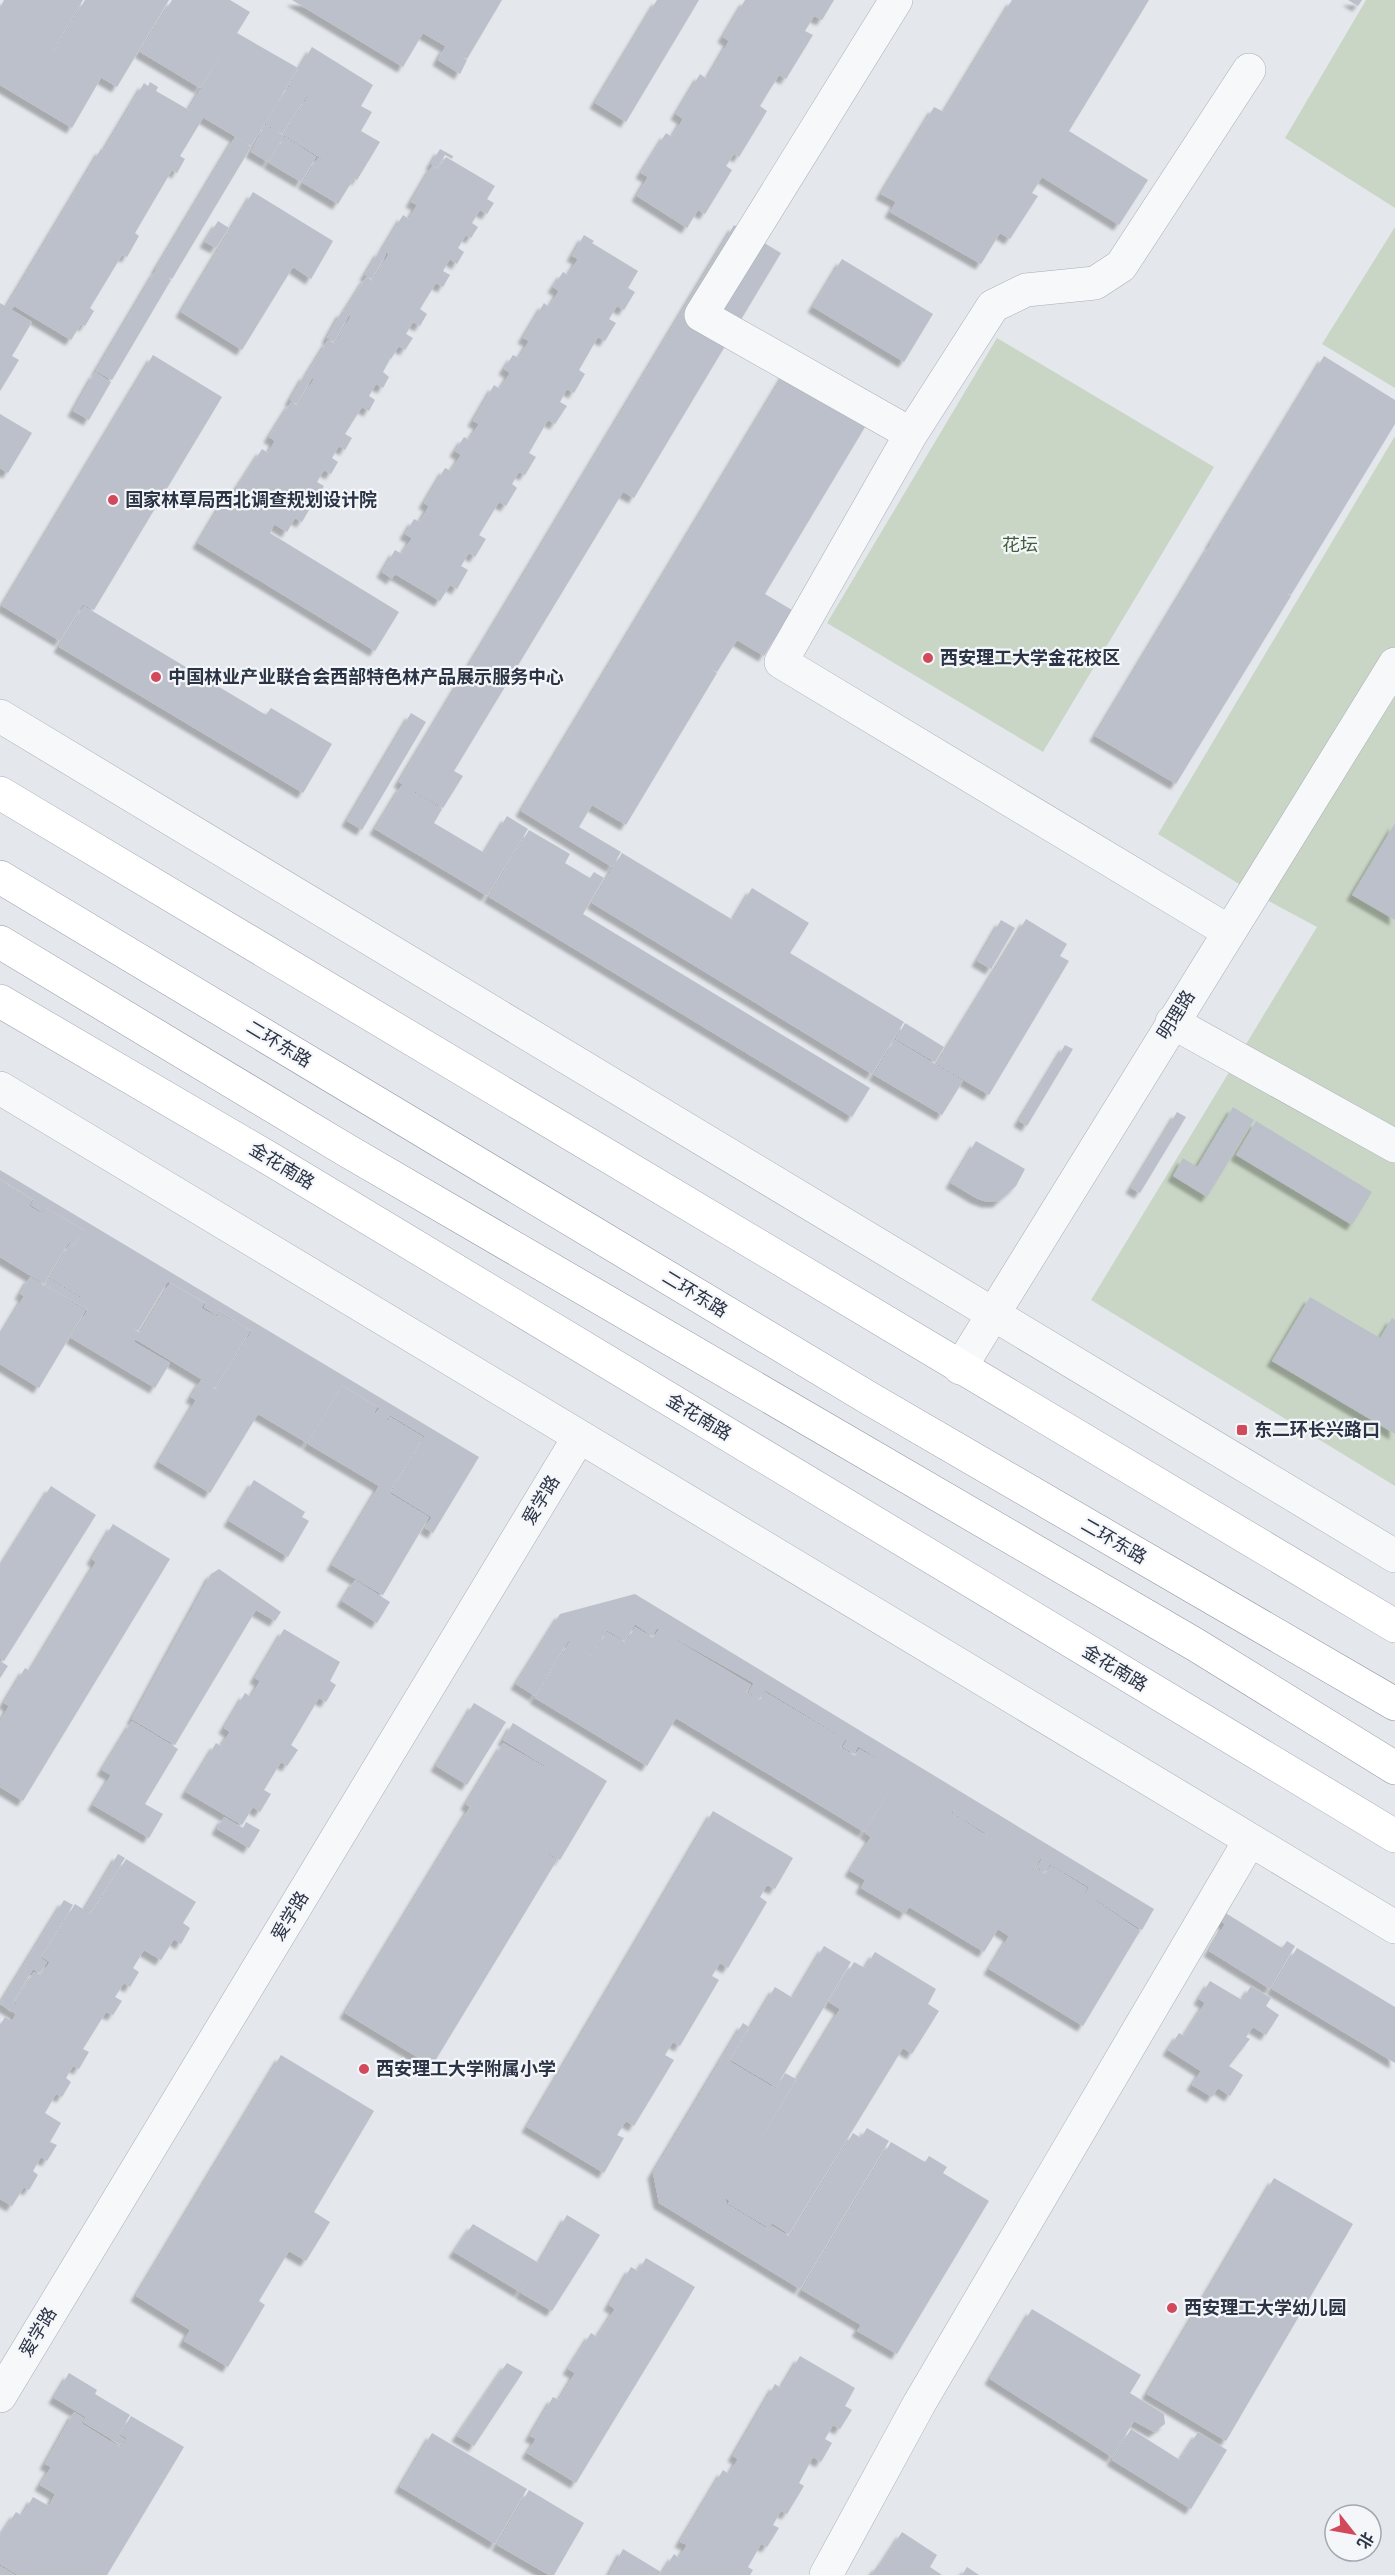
<svg xmlns="http://www.w3.org/2000/svg" width="1395" height="2575" font-family="Overpass,'Noto Sans SC',sans-serif">
	<defs>
		<filter id="shadow"><feDropShadow dx="-5.5" dy="5.5" stdDeviation="1.5" flood-color="#0004"/></filter>
	</defs>
	<rect width="100%" height="100%" fill="#e4e7ec"/>
	<path fill="#c9d6c5" d="M1366 0H1395V208L1285 138Z
		M1395 227V388L1322 344Z
		M997 338 1214 467 1043 752 827 623Z
		M1395 436V1486L1091 1300 1317 927 1252 892 1158 834Z"/>
	<path fill="#bbc0ca" fill-rule="evenodd" filter="url(#shadow)" d="M4 0H83L53 50 101 78 72 128 0 85V9L27 24 0 8Z
		M85 0H169L117 87 55 50Z
		M172 0H230L250 12 237 33 298 68 251 146 189 109 235 31 200 88 140 52Z
		M292 0H502L467 59 423 33 403 67Z
		M657 0H699L626 122 595 103Z
		M745 0H834L822 20 814 16 805 31 813 35 786 79 779 75 760 106 767 111 739 157 734 154 726 166 732 170 705 214 698 210 687 228 637 196 648 177 641 173 666 133 672 137 683 119 676 114 700 74 707 79 729 41 723 37Z
		M1012 0H1149L1069 131 1148 180 1119 225 1042 177 1032 193 1038 196 1010 239 1000 233 981 264 890 212 896 202 881 194 934 107 944 112Z
		M1348 0H1362L1358 6Z
		M312 47 373 85 361 106 372 112 361 131 380 142 357 180 354 178 338 204 303 183 318 158 340 170 284 135 307 98 322 106 289 86Z
		M445 47 467 60 460 74 438 60Z
		M150 82 158 87 156 91 203 118 180 156 185 159 177 173 172 170 135 233 139 236 127 257 122 255 90 308 94 311 85 326 81 324 71 340 14 306 12 309 7 306 101 149 104 150 144 83 148 86Z
		M288 87 306 97 282 134 266 124Z
		M265 125 284 136 268 162 251 152Z
		M235 137 251 147 172 279 156 269Z
		M285 137 316 157 301 182 269 163Z
		M440 149 453 156 452 159 445 155 437 168 431 164Z
		M446 157 495 186 487 199 494 203 487 214 480 210 472 223 478 227 471 238 466 235 458 248 464 252 457 264 450 259 443 271 450 275 443 287 436 283 420 309 427 314 420 326 413 322 406 334 413 338 405 350 399 346 391 359 367 344 390 359 383 372 389 377 383 388 376 384 369 396 375 400 369 411 362 407 345 434 352 438 345 450 339 446 332 458 338 462 331 474 324 470 317 482 324 486 317 498 311 494 304 507 309 510 302 522 295 518 287 532 238 502 247 488 245 487 237 501 231 497 262 449 268 453 275 441 269 437 291 402 298 406 314 379 307 374 328 340 335 344 351 316 349 315 334 342 327 338 342 311 344 312 366 277 373 281 389 254 382 250 403 215 409 219 417 205 411 202 432 166 438 169Z
		M253 192 333 241 311 279 293 267 242 350 181 312Z
		M218 221 229 228 216 248 205 242Z
		M734 225 781 253 634 498 604 481 623 492 454 771 463 776 443 808 399 782Z
		M584 235 594 241 592 243 638 271 628 288 635 292 624 310 617 306 609 319 616 323 605 341 598 337 579 370 585 374 574 393 567 389 560 402 567 406 555 424 548 420 529 453 536 457 525 475 519 472 512 484 517 488 506 506 499 502 479 535 486 539 475 557 469 553 461 566 468 570 457 589 450 585 440 601 395 574 392 579 382 572 395 550 402 554 412 538 405 534 414 519 420 522 429 506 424 503 445 468 451 471 461 455 455 451 464 437 469 440 479 424 473 421 494 385 500 389 510 373 504 369 513 355 519 358 529 341 523 338 544 303 549 307 559 291 553 287 563 272 568 275 578 259 572 256Z
		M380 250 386 254 372 279 365 275Z
		M842 259 933 314 904 362 813 307Z
		M156 270 171 280 112 380 96 371Z
		M0 303 32 322 12 356 19 360 0 391Z
		M153 355 222 397 94 610 83 604 60 641 2 606Z
		M1324 356 1395 400V424L1291 595 1275 586 1291 596 1176 784 1095 736 1210 545 1221 551 1210 544Z
		M791 363 874 412 765 594 792 610 764 656 737 640 717 672 680 651 717 673 626 825 592 805 579 827 621 852 612 867 521 811Z
		M95 372 111 382 89 420 73 411Z
		M305 374 312 378 297 404 290 400Z
		M0 414 32 433 8 473 0 468Z
		M226 496 274 525 270 533 399 612 375 651 198 543Z
		M84 606 266 715 271 708 332 744 303 793 59 647Z
		M411 713 426 722 362 830 347 821Z
		M402 785 442 809 434 823 498 861 485 852 507 816 528 829 487 896 375 829Z
		M1395 823V920L1352 895Z
		M529 830 570 854 565 863 590 878 594 872 604 878 583 914 870 1088 852 1117 489 897Z
		M622 853 733 920 752 888 809 923 790 953 904 1022 872 1074 592 903Z
		M1026 919 1067 944 1060 956 1069 961 989 1095 937 1064Z
		M1001 920 1015 928 991 969 977 961Z
		M905 1023 944 1047 935 1062 896 1039Z
		M895 1040 963 1081 942 1115 874 1075Z
		M1065 1045 1073 1049 1027 1126 1019 1121Z
		M1233 1107 1254 1120 1207 1197 1173 1176 1183 1158 1197 1167Z
		M1177 1112 1186 1117 1140 1193 1131 1188Z
		M1256 1121 1372 1192 1352 1225 1236 1155Z
		M976 1141 1025 1169 1016 1186 998 1202H987L976 1198 951 1183Z
		M0 1170 479 1457 433 1533 425 1528 432 1517 391 1492 425 1436 390 1415 387 1419 376 1413 380 1408 342 1385 307 1443 258 1414 210 1493 159 1462 196 1400 191 1397 201 1380 217 1390 252 1331 219 1311 216 1315 204 1307 206 1303 168 1281 138 1331 50 1278 70 1244 74 1247 84 1230 45 1207 42 1212 31 1205 34 1200 0 1179Z
		M0 1181 32 1200 29 1206 42 1214 46 1208 83 1230 74 1245 69 1242 44 1284 0 1257Z
		M30 1277 85 1311 39 1388 0 1364V1336L24 1296 20 1294Z
		M49 1279 140 1333 170 1283 204 1303 201 1308 217 1317 219 1313 250 1331 216 1388 135 1339 134 1342 170 1363 155 1388 71 1338 88 1310 46 1285Z
		M1310 1297 1380 1338 1392 1318 1395 1320V1434L1272 1361Z
		M342 1386 377 1407 374 1413 388 1421 390 1417 423 1437 389 1493 429 1517 383 1595 332 1565 379 1486 308 1444Z
		M254 1480 305 1512 302 1517 309 1521 288 1557 229 1521Z
		M51 1486 96 1515 4 1661 0 1658V1567Z
		M113 1524 170 1559 23 1801 0 1787V1722L9 1706 4 1703 25 1668 30 1671 96 1562 92 1559Z
		M219 1569 281 1612 275 1621 256 1610 175 1745 132 1719 211 1574Z
		M355 1580 390 1602 377 1623 342 1601Z
		M635 1594 1154 1909 1142 1930 1086 1893 1089 1887 1050 1864 1045 1872 1037 1867 1042 1859 991 1828 987 1834 953 1813 955 1807 951 1813 987 1836 991 1829 1040 1859 1035 1867 1045 1874 1051 1866 1087 1888 1084 1893 1140 1931 1083 2026 989 1969 1009 1936 998 1929 984 1952 909 1907 905 1914 861 1888 865 1880 850 1871 871 1837 865 1833 900 1773 864 1832 676 1718 647 1766 535 1698 569 1643 601 1661 568 1641 535 1696 516 1684 560 1614ZM635 1624 652 1636 657 1628 754 1683 749 1692 759 1699 765 1690 847 1740 843 1747 854 1754 858 1746 898 1771 859 1749 855 1756 840 1747 845 1740 765 1692 760 1700 746 1692 751 1685 659 1630 653 1638 635 1627 626 1643 607 1632 597 1649 604 1655 595 1649 607 1630 625 1641Z
		M284 1629 340 1662 330 1681 336 1685 326 1702 319 1698 291 1745 298 1750 287 1766 281 1762 264 1790 271 1794 260 1812 253 1807 242 1825 186 1792 216 1743 221 1746 230 1732 224 1728 245 1693 251 1697 260 1681 255 1678Z
		M0 1661 8 1666 0 1678Z
		M474 1703 506 1722 467 1785 436 1766Z
		M132 1721 178 1749 145 1804 163 1814 149 1838 93 1805 111 1775 102 1770Z
		M513 1723 607 1781 560 1860 519 1836 557 1860 432 2066 345 2013 470 1807 466 1804 503 1743 583 1789 503 1740Z
		M713 1811 793 1858 775 1889 767 1885 760 1897 767 1902 728 1968 720 1963 712 1976 719 1980 680 2046 673 2042 665 2055 674 2060 634 2126 626 2121 617 2135 624 2138 604 2173 527 2127Z
		M224 1817 243 1828 246 1822 260 1830 249 1848 217 1829Z
		M118 1854 125 1858 91 1912 85 1909Z
		M126 1859 196 1902 183 1923 190 1928 181 1944 174 1939 161 1960 144 1950 133 1968 139 1972 130 1987 124 1983 115 1997 122 2001 113 2015 106 2012 83 2049 89 2052 79 2069 73 2066 66 2078 71 2082 62 2097 56 2094 45 2113 61 2123 50 2142 57 2145 47 2161 41 2157 33 2171 38 2175 29 2190 24 2187 12 2206 0 2199V2025L5 2017 12 2021 16 2014 0 2004 64 1900 73 1905 40 1958 47 1962 40 1973 33 1969 13 2003 20 2007 15 2002 34 1972 41 1975 50 1962 42 1957 75 1904 91 1914Z
		M1224 1912 1282 1948 1287 1941 1295 1946 1270 1989 1209 1951 1225 1924 1220 1920Z
		M824 1946 851 1962 776 2087 731 2060 775 1987 793 1998Z
		M1297 1948 1395 2007V2063L1272 1989Z
		M875 1952 936 1989 928 2004 939 2011 912 2054 903 2048 789 2234 772 2223 769 2228 728 2203 730 2201 724 2197 727 2204 769 2230 772 2226 790 2237 853 2133 861 2138 867 2128 889 2141 800 2289 659 2203 653 2173 743 2023 749 2027 729 2061 776 2089 785 2073 796 2079 750 2157 840 2009 829 2002 854 1962 865 1968Z
		M1210 1981 1242 2000 1251 1986 1271 1998 1266 2006 1279 2015 1266 2035 1253 2027 1246 2037 1250 2039 1229 2066 1243 2075 1230 2096 1218 2088 1212 2097 1192 2085 1201 2071 1168 2050 1179 2033 1184 2036 1205 2003 1199 1999Z
		M281 2055 374 2111 314 2212 330 2222 306 2261 289 2251 259 2301 265 2305 228 2367 184 2341 190 2330 136 2296Z
		M891 2142 925 2162 929 2156 947 2167 943 2173 989 2201 897 2354 857 2331 861 2325 802 2290Z
		M1274 2178 1353 2224 1226 2441 1147 2394Z
		M567 2215 600 2235 552 2311 521 2293 532 2273 520 2292 454 2252 473 2224 539 2263Z
		M646 2258 695 2287 576 2483 527 2453 536 2439 530 2436 553 2397 559 2400 575 2373 568 2369 591 2333 597 2337 615 2309 609 2305 631 2267 638 2271Z
		M1032 2309 1141 2375 1130 2393 1164 2414 1165 2424 1154 2432 1134 2421 1112 2457 990 2379Z
		M800 2356 855 2388 845 2406 852 2410 840 2429 833 2425 825 2439 832 2443 821 2462 813 2457 799 2483 804 2486 787 2514 781 2511 773 2525 779 2528 767 2547 761 2544 748 2567 753 2570 750 2575H661L674 2554 679 2558 687 2545 680 2542 723 2470 729 2474 738 2459 733 2456 775 2384 781 2388Z
		M507 2363 523 2372 474 2446 457 2436Z
		M69 2373 97 2390 95 2394 130 2415 118 2435 125 2439 121 2445 83 2422 86 2417 54 2398Z
		M74 2412 84 2418 81 2423 121 2448 127 2438 120 2434 131 2416 184 2447 107 2575H18L0 2564V2536L16 2512 22 2516 33 2497 49 2506 55 2494 40 2485 51 2467 45 2464Z
		M1131 2429 1180 2460 1198 2432 1227 2450 1191 2509 1112 2460Z
		M432 2433 527 2489 495 2544 400 2487Z
		M529 2490 584 2523 554 2575H549L497 2545Z
		M902 2532 937 2555 930 2567 942 2575H871L878 2565 880 2566Z
		M623 2549 661 2572 659 2575H609Z
		M0 2566 15 2575H0Z
		M967 2567 979 2575H962Z"/>
	<g fill="none" stroke-linecap="round" stroke-linejoin="round">
		<defs>
			<path id="minor" d="M896 0 701 315 911 434 781 662 1228 931
				M911 434 993 306 1026 290 1095 283 1121 266 1249 70
				M0 716 1395 1556
				M1172 1022 1395 1146
				M0 1088 1395 1927
				M960 1368 1395 664
				M0 2396 579 1437
				M826 2575 919 2404 1250 1840"/>
			<path id="major" d="M0 793 1395 1626
				M0 1001 267 1157 1395 1836"/>
			<path id="highway" d="M0 877 872 1400 1395 1704
				M0 942 346 1150 1196 1645 1395 1768"/>
		</defs>
		<use href="#minor" stroke="#a9aeb7" stroke-width="34"/>
		<use href="#major" stroke="#a3abb8" stroke-width="34"/>
		<use href="#highway" stroke="#8b94a3" stroke-width="34"/>
		<use href="#minor" stroke="#f7f8fa" stroke-width="33"/>
		<use href="#major" stroke="#fff" stroke-width="33"/>
		<use href="#highway" stroke="#fff" stroke-width="33"/>
	</g>
	<g fill="#d1495b" stroke="#f4f6f9" stroke-width="2">
		<circle cx="113" cy="500" r="6"/>
		<circle cx="928" cy="658" r="6"/>
		<circle cx="156" cy="677" r="6"/>
		<rect x="1236" y="1424" width="12" height="12" rx="3"/>
		<circle cx="364" cy="2069" r="6"/>
		<circle cx="1172" cy="2308" r="6"/>
	</g>
	<g text-anchor="middle" stroke-width="4.5" stroke-linejoin="round" paint-order="stroke">
		<g font-size="18" font-weight="bold" fill="#2b3445" stroke="#f4f6f9" text-anchor="start">
			<text x="125" y="506">国家林草局西北调查规划设计院</text>
			<text x="940" y="664">西安理工大学金花校区</text>
			<text x="168" y="683">中国林业产业联合会西部特色林产品展示服务中心</text>
			<text x="1254" y="1436">东二环长兴路口</text>
			<text x="376" y="2075">西安理工大学附属小学</text>
			<text x="1184" y="2314">西安理工大学幼儿园</text>
		</g>
		<g font-size="18" fill="#3f6138" stroke="#f4f6f9">
			<text x="1020" y="551">花坛</text>
		</g>
		<g font-size="18" fill="#2b3445" stroke="#f4f6f9">
			<text transform="translate(1176 1015) rotate(-58)" y="6">明理路</text>
			<text transform="translate(279 1044) rotate(31)" y="6">二环东路</text>
			<text transform="translate(282 1166) rotate(31)" y="6">金花南路</text>
			<text transform="translate(695 1294) rotate(31)" y="6">二环东路</text>
			<text transform="translate(699 1417) rotate(31)" y="6">金花南路</text>
			<text transform="translate(541 1500) rotate(-59)" y="6">爱学路</text>
			<text transform="translate(1114 1541) rotate(30)" y="6">二环东路</text>
			<text transform="translate(1115 1668) rotate(31)" y="6">金花南路</text>
			<text transform="translate(290 1916) rotate(-59)" y="6">爱学路</text>
			<text transform="translate(38 2332) rotate(-59)" y="6">爱学路</text>
		</g>
	</g>
	<g transform="translate(1353 2533) rotate(121)"><circle r="28" fill="#f4f6f9" stroke="#a4a8b1" stroke-width="1.5"/>
	<path d="M0-4.5L10 22L0 15L-10 22Z" fill="#d1495b"/>
	<text y="-9" font-size="16" font-weight="bold" text-anchor="middle" fill="#2b3445">北</text>
	</g>
</svg>
